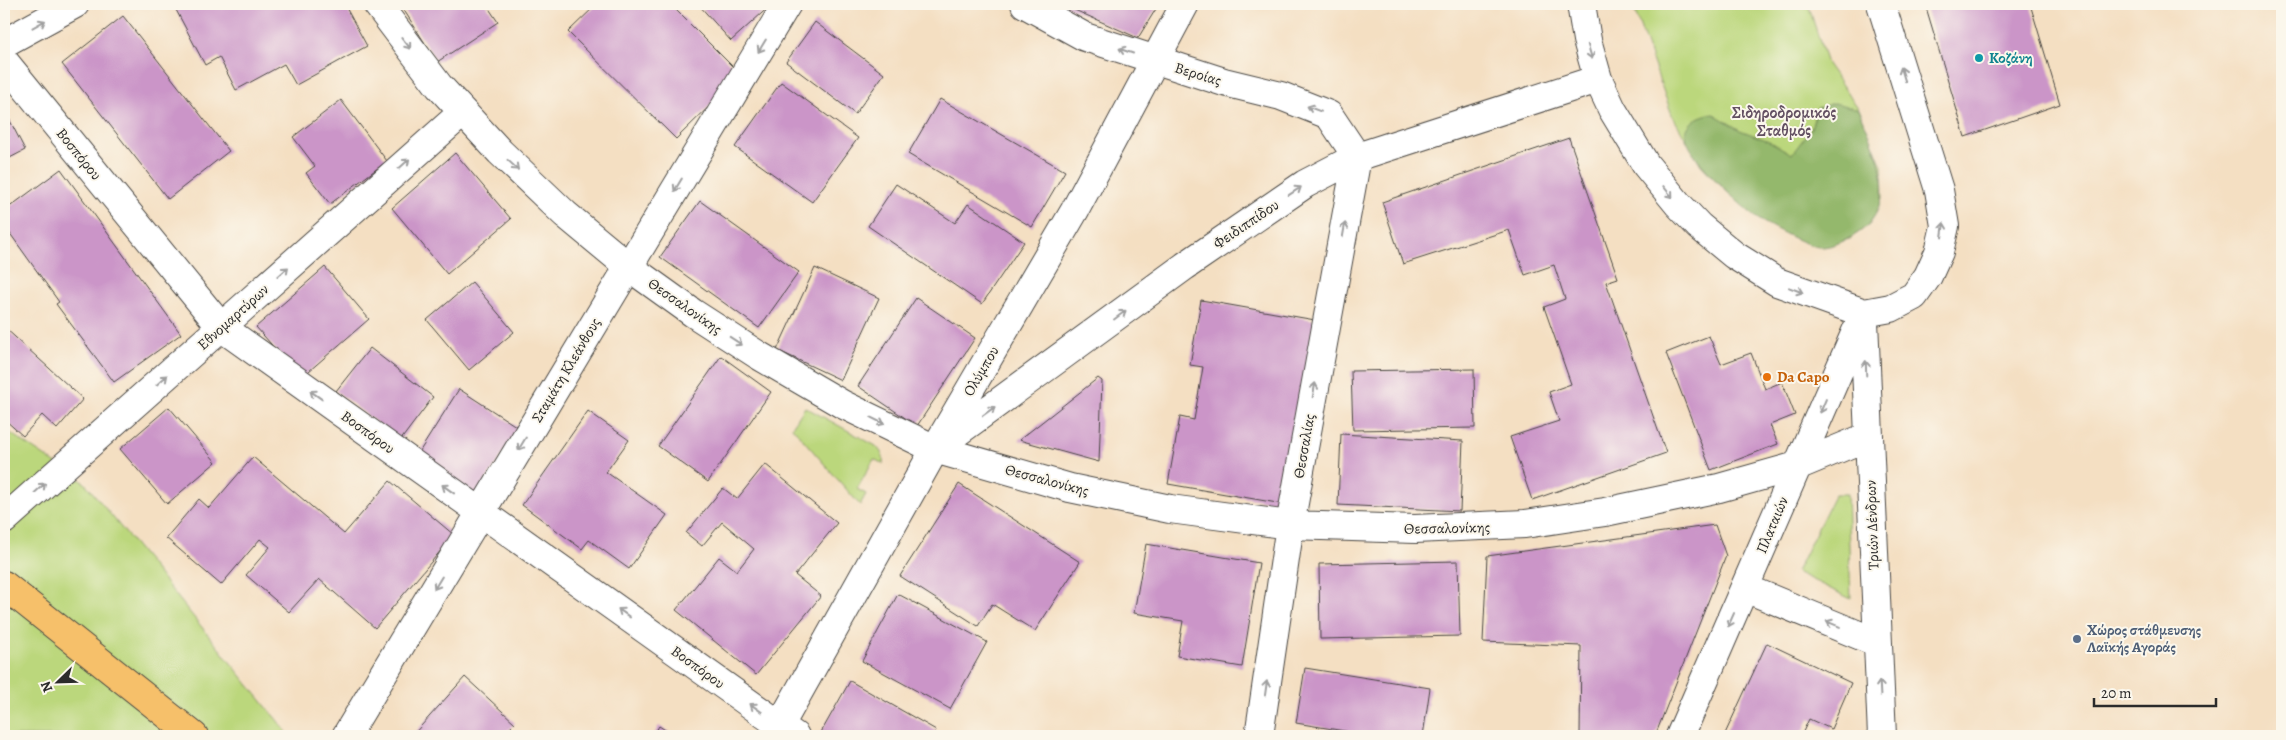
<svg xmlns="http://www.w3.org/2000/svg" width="2286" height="740" font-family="Alegreya,serif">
	<rect width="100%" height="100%" fill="#fbf7ec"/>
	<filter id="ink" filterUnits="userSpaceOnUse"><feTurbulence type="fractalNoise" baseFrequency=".02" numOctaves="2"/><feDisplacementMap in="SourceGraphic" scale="10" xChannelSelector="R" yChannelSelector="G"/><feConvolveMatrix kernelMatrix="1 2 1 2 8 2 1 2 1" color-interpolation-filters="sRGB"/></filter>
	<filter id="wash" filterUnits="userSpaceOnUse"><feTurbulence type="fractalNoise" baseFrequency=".0096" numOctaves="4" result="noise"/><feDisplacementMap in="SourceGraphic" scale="20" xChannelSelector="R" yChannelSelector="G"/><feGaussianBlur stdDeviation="1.12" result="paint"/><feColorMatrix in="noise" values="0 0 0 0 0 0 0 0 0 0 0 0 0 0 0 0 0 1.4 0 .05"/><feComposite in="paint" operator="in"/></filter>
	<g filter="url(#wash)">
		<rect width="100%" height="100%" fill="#f4dfc2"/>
		<path fill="#bbd77c" stroke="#738154" d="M1632 4H1808L1827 64 1859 109 1882 166 1883 196 1870 223 1850 239 1819 247 1792 237 1760 220 1726 191 1701 165 1672 115Z
			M805 407 876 446C882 453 884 456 883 464L874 459 857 489 866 494 860 505 792 427Z
			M4 429 85 483 290 736H4Z
			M1835 494H1847L1851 599 1796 572Z"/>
		<path fill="#94b86c" stroke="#60724c" d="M1834 103 1859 109C1874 147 1902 198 1861 231 1851 238 1832 248 1819 247 1807 246 1771 227 1760 220 1744 209 1681 152 1686 132 1690 119 1701 116 1712 113L1740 130 1769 141 1792 154 1811 129 1817 108Z"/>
		<g id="blocks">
			<path fill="#cb95c8" d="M177 4H344L367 46 296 85 284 64 236 90 219 57 205 65 174 6Z
				M400 4H486L498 22 437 62Z
				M597 4H670L741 75 676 139 568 32Z
				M698 4H772L731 41Z
				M1061 4H1159L1138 38Z
				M1925 4H2030L2060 104 1965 137Z
				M123 16 229 151 168 199 62 64Z
				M815 22 884 74 855 114 786 62Z
				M781 82 858 138 812 202 735 147Z
				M940 99 1065 171 1032 227 908 154Z
				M341 100 387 161 330 204 306 173 315 166 293 137Z
				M4 109 25 150 4 161Z
				M1569 138 1618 278 1606 282 1666 453 1532 500 1510 437 1559 421 1549 392 1571 384 1544 307 1565 299 1554 265 1525 275 1509 230 1403 264 1382 202Z
				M455 153 511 219 447 274 392 208Z
				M61 169 181 334 114 382 56 304 59 302 4 225V211Z
				M896 184 955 223 968 204 1024 242 982 304 868 226Z
				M700 201 799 272 759 328 660 257Z
				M325 267 369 319 301 378 256 327Z
				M815 268 879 298 841 380 777 350Z
				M472 282 514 332 469 370 427 320Z
				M916 298 975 338 917 426 858 386Z
				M1201 300 1315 320 1283 504 1168 484 1180 417 1194 420 1203 367 1190 365Z
				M4 327 83 399 57 429 42 415 23 436 4 419Z
				M1709 336 1721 364 1751 353 1765 389 1782 382 1795 415 1770 425 1778 444 1711 470 1666 353Z
				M370 348 433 397 400 441 336 391Z
				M721 356 771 392 708 482 658 446Z
				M1474 369 1475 428 1353 430 1351 371Z
				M1098 378 1102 381 1099 462 1019 440Z
				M459 389 519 428 476 496 418 454Z
				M169 407 216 462 167 504 120 449Z
				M588 411 629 440 606 472 667 515 629 569 589 540 582 549 522 505Z
				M1341 434 1463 441 1460 511 1338 505Z
				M253 457 344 534 390 481 454 535 375 628 319 579 289 612 246 575 270 547 260 539 221 585 166 538 199 499 209 508Z
				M765 464 837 523 795 575 821 596 756 675 676 610 719 557 737 571 754 549 722 522 702 546 686 533 723 488 737 499Z
				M959 484 1080 562 1035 631 992 604 978 626 900 576Z
				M1715 525 1726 556 1655 736H1580L1581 646 1483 642 1487 556Z
				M1146 544 1259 563 1242 667 1177 656 1183 621 1134 613Z
				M1458 561 1460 636 1320 639 1319 564Z
				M898 594 987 642 950 709 862 661Z
				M1767 643 1851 683 1831 729 1809 719 1801 736H1724Z
				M1305 668 1430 688 1423 736H1375L1296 723Z
				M465 677 515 723 502 736H412Z
				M850 681 936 730 933 736H819Z
				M659 726 675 736H653Z"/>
		</g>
	</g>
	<g filter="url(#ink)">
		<use href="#blocks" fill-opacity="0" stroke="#494642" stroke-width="1"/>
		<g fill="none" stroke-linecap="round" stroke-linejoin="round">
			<defs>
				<path id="minor" d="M377 4 439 86 500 152 565 214 629 267 693 313 758 355 842 404 935 449 1070 488 1170 509 1290 525 1415 529 1525 524 1605 512 1719 488 1797 466 1869 436
					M1025 4 1085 37 1224 82 1281 96 1329 115 1357 157
					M1581 4 1587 40 1598 79 1612 109 1646 165 1678 204 1699 226 1734 255 1777 282 1864 313 1891 308 1914 296 1928 276 1939 252 1945 226 1939 190 1881 4
					M4 43 75 4
					M4 61 221 327 795 736
					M1864 321 1882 736
					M944 442 1185 266 1305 184 1357 157 1598 79
					M4 520 462 113
					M1745 588 1878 643
					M346 736 787 4
					M774 736 935 449 1075 210 1185 4
					M1259 736 1290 525 1357 157
					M1680 736 1864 313"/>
				<path id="major" d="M4 585 194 736"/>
			</defs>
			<use href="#minor" stroke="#494642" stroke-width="30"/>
			<use href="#major" stroke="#494642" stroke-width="30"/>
			<use href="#minor" stroke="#fff" stroke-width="28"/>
			<use href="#major" stroke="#f6c06b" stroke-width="28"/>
		</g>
		<defs><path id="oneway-shaft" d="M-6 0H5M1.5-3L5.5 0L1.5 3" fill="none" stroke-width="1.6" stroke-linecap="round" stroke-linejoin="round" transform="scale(1.25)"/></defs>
		<g stroke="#a0a0a0">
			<use href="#oneway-shaft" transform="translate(39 24) rotate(-29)"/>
			<use href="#oneway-shaft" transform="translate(406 43) rotate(52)"/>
			<use href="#oneway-shaft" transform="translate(762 46) rotate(121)"/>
			<use href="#oneway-shaft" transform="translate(1126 51) rotate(-161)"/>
			<use href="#oneway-shaft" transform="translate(1590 52) rotate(73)"/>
			<use href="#oneway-shaft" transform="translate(1903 74) rotate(-107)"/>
			<use href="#oneway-shaft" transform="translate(1314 109) rotate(-159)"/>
			<use href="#oneway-shaft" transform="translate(404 164) rotate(-42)"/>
			<use href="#oneway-shaft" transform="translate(513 165) rotate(43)"/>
			<use href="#oneway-shaft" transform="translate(678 185) rotate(121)"/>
			<use href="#oneway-shaft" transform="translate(1295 191) rotate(-33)"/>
			<use href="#oneway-shaft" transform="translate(1668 192) rotate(51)"/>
			<use href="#oneway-shaft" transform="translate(1344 230) rotate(-80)"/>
			<use href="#oneway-shaft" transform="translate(1943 230) rotate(-83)"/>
			<use href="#oneway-shaft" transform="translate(283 272) rotate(-42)"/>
			<use href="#oneway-shaft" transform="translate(1796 290) rotate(21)"/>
			<use href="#oneway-shaft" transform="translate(1120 315) rotate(-37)"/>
			<use href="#oneway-shaft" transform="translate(736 341) rotate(33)"/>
			<use href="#oneway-shaft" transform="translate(1866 368) rotate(-92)"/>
			<use href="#oneway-shaft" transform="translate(162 380) rotate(-42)"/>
			<use href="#oneway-shaft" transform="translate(1314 390) rotate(-80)"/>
			<use href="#oneway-shaft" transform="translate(316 395) rotate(-144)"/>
			<use href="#oneway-shaft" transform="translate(1823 406) rotate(113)"/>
			<use href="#oneway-shaft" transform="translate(989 411) rotate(-36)"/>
			<use href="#oneway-shaft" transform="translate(878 421) rotate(26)"/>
			<use href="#oneway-shaft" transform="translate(522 444) rotate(121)"/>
			<use href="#oneway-shaft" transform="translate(40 488) rotate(-42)"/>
			<use href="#oneway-shaft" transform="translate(448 489) rotate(-144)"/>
			<use href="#oneway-shaft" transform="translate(438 583) rotate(121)"/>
			<use href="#oneway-shaft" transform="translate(624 613) rotate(-144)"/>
			<use href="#oneway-shaft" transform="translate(1731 620) rotate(114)"/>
			<use href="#oneway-shaft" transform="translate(1833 624) rotate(-157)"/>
			<use href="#oneway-shaft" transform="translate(1266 688) rotate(-82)"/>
			<use href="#oneway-shaft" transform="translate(1880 688) rotate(-93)"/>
			<use href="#oneway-shaft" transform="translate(756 708) rotate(-144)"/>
		</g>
	</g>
	<circle fill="#0f9aa8" stroke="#fbf7ec" stroke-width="2" cx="1979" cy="58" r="5"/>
	<circle fill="#e8710a" stroke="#fbf7ec" stroke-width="2" cx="1767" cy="377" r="5"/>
	<circle fill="#5c6f8a" stroke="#fbf7ec" stroke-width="2" cx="2077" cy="639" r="5"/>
	<g text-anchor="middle" stroke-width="4" stroke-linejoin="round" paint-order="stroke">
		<g font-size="15" font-weight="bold" fill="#0d838f" stroke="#fbf7ec" text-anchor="start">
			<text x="1989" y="63">Κοζάνη</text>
		</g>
		<g font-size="15" fill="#2b2b2b" stroke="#fbf7ec">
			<text transform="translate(1198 74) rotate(17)" y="5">Βεροίας</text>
			<text transform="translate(79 154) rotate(51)" y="5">Βοσπόρου</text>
			<text transform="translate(1246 224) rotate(-34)" y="5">Φειδιππίδου</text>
			<text transform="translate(685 306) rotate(35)" y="5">Θεσσαλονίκης</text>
			<text transform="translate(233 317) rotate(-42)" y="5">Εθνομαρτύρων</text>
			<text transform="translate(566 370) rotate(-59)" y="5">Σταμάτη Κλεάνθους</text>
			<text transform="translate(981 371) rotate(-60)" y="5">Ολύμπου</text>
			<text transform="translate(368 432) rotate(36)" y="5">Βοσπόρου</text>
			<text transform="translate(1304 446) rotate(-80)" y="5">Θεσσαλίας</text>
			<text transform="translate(1047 480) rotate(15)" y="5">Θεσσαλονίκης</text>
			<text transform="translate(1772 525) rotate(-67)" y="5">Πλαταιών</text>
			<text transform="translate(1872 525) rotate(-92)" y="5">Τριών Δένδρων</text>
			<text transform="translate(1447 528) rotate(-1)" y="5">Θεσσαλονίκης</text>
			<text transform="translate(698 667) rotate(36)" y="5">Βοσπόρου</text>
		</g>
		<g font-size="15" font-weight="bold" fill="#c56008" stroke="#fbf7ec" text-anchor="start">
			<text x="1777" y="382">Da Capo</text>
		</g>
		<g font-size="15" font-weight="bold" fill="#4e5e75" stroke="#fbf7ec" text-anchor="start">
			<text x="2087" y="635">Χώρος στάθμευσης<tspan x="2087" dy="17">Λαϊκής Αγοράς</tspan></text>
		</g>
		<g font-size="16" font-weight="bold" fill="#635062" stroke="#fbf7ec">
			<text x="1784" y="118">Σιδηροδρομικός<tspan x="1784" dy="18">Σταθμός</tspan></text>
		</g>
	</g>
	<rect width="2286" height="740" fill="none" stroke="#fbf7ec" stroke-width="20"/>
	<g transform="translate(58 682) rotate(247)" stroke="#fbf7ec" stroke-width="4" paint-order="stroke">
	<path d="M0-4L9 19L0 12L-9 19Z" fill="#2b2b2b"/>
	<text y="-8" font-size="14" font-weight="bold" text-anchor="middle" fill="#2b2b2b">N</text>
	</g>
	<path d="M2094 698v8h122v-8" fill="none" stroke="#2b2b2b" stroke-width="2.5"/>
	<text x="2101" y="698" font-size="15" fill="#2b2b2b" stroke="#fbf7ec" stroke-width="4" paint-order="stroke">20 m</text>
</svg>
